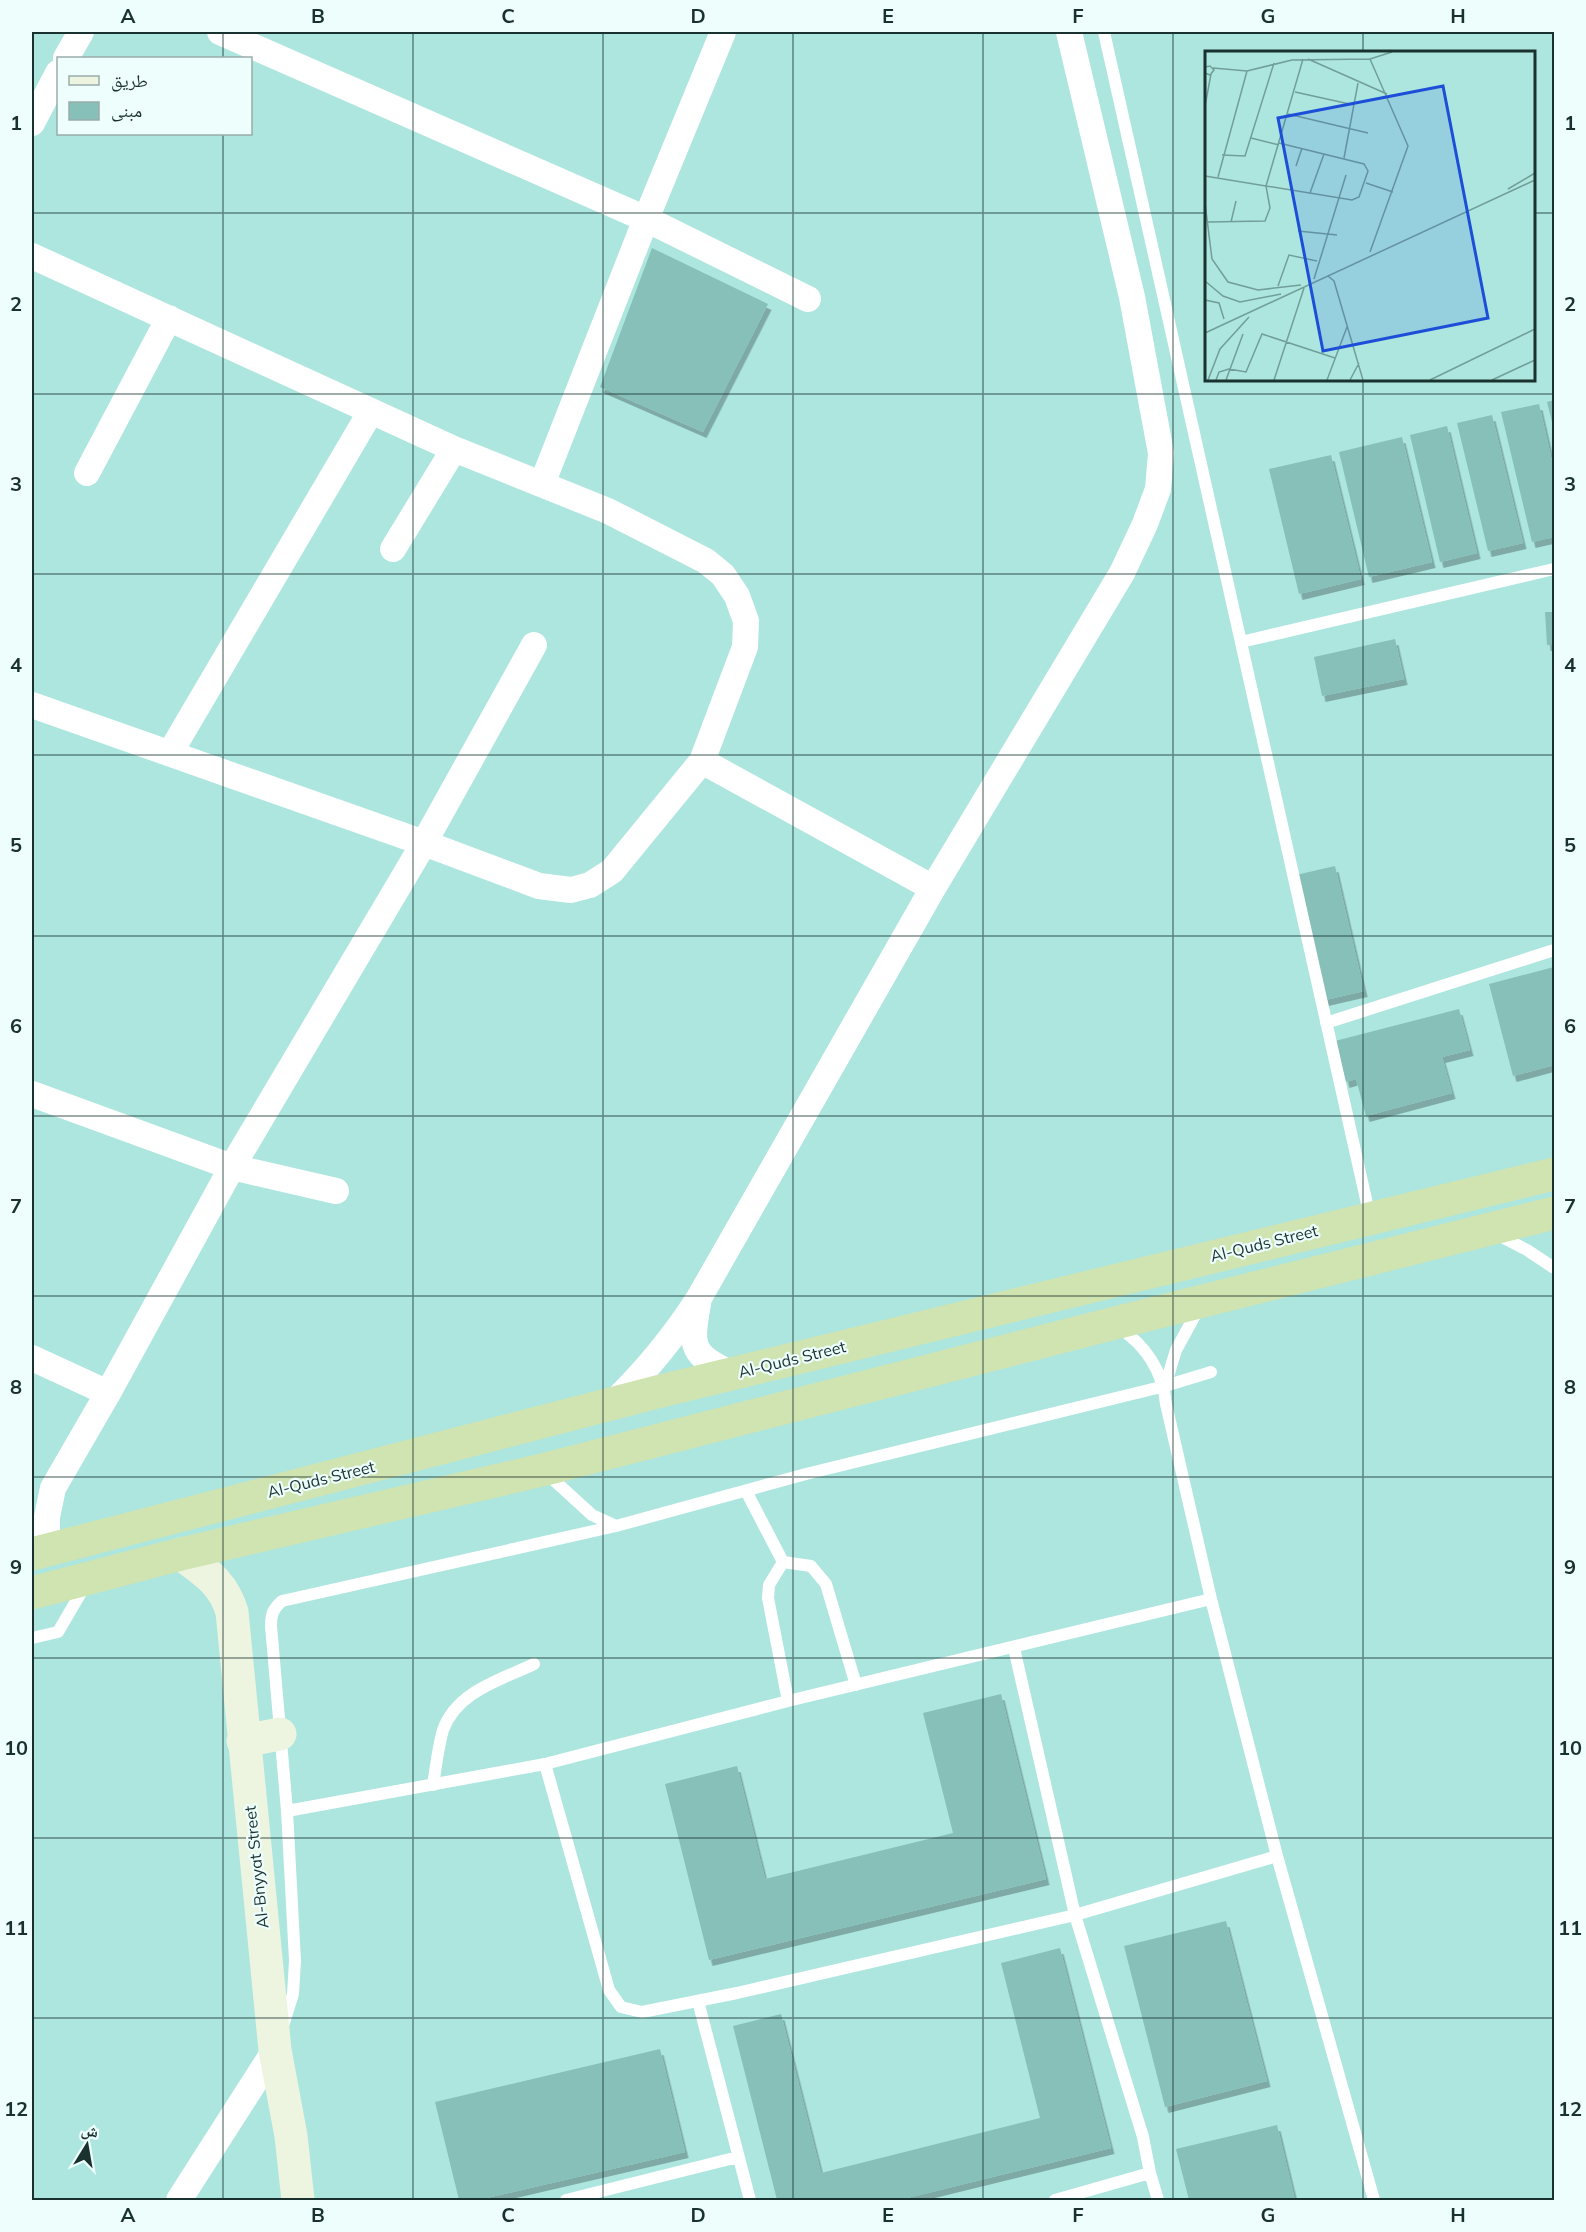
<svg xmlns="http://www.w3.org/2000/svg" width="1586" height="2232" font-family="Mulish,'Noto Naskh Arabic',sans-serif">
	<defs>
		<filter id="shadow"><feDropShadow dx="3.5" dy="6" stdDeviation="0" flood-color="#0004"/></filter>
	</defs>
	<rect width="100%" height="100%" fill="#ace6df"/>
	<path fill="#87c0b9" filter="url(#shadow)" d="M652 248 768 304 703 432 600 387Z
		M1554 400V430L1547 402Z
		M1539 404 1554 470V537L1532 542 1501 412Z
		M1492 415 1523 543 1488 551 1457 423Z
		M1447 426 1477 553 1440 562 1410 435Z
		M1402 437 1432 562 1369 577 1339 452Z
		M1331 455 1361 579 1299 594 1269 469Z
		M1545 612H1554V645H1547Z
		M1395 639 1404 679 1322 696 1314 657Z
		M1335 866 1364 991 1325 1000 1296 875Z
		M1554 967V997L1551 998 1554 1011V1065L1513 1076 1489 984Z
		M1459 1009 1470 1050 1442 1057 1452 1093 1366 1116 1356 1079 1346 1082 1335 1041Z
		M1001 1694 1046 1879 709 1960 665 1784 737 1766 765 1879 953 1833 923 1713Z
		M1226 1921 1267 2081 1165 2107 1124 1946Z
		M1060 1948 1111 2148 899 2200H777L733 2026 781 2014 821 2173 1040 2118 1001 1963Z
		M660 2049 685 2152 478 2200H459L435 2102Z
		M1277 2125 1295 2200H1189L1176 2149Z"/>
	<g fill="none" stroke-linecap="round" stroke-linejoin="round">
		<path stroke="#fff" stroke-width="12" d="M1104 32 1370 1217
			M1241 642 1554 569
			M1326 1023 1554 950
			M1496 1234 1527 1250 1554 1268
			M1119 1328C1146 1345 1163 1372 1166 1404L1211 1599 1277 1856 1374 2200
			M1165 1386 1176 1350 1199 1308
			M545 1472 592 1515 616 1526
			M783 1562 811 1566 826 1584 856 1685
			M32 1638 58 1632 86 1584
			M1014 1648 1075 1915 1143 2137 1150 2173 1055 2200
			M788 1701 1211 1599
			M545 1764 609 1990 621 2007 642 2012 737 1993 1075 1915 1277 1856
			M433 1785C436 1767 438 1747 443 1730 457 1691 501 1680 534 1664
			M287 1811 545 1764 788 1701 768 1598 769 1585 783 1562 746 1491
			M698 2001 750 2200
			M283 2026 293 1994 295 1961 287 1811 271 1626C271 1614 273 1609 282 1601L616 1526 806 1474 1165 1386 1211 1372
			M1150 2173 1158 2200
			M566 2200 738 2157"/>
		<path stroke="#fff" stroke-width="26" d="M220 32 646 219 808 299
			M66 58 81 32
			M32 123 58 73
			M32 256 454 449 608 511 706 561 723 575 737 596 746 621 745 647 702 761 612 871 590 885 571 890 539 886 424 843 32 705
			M87 473 169 318
			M542 484 646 219 723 32
			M393 549 454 449
			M170 753 371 411
			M702 761 933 888
			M32 1094 232 1167 336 1191
			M698 1304C690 1348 691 1354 732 1374
			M32 1358 108 1393
			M612 1404C646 1371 674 1337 699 1298L933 888 1122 573 1145 524 1158 489 1161 453 1132 297 1069 32
			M47 1550V1517L53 1488 108 1393 232 1167 424 843 534 645
			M179 2200 275 2050"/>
		<path stroke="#edf5e1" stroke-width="33" d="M181 1554C205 1572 223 1582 232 1612L275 2050 291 2136 298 2200
			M243 1741 280 1734"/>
		<path stroke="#cfe4b0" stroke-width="33" d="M32 1554 661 1391 1554 1174
			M32 1593 181 1554 542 1470 1111 1324 1554 1213"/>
	</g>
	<path fill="none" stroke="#1a322f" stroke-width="1.5" stroke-opacity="0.55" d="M223 32V58M413 32V2200M603 32V2200M793 32V2200M983 32V2200M1173 32V2200M1363 32V52M223 134V2200M32 213H1206M1534 213H1554M1363 380V2200M32 394H1554M32 574H1554M32 755H1554M32 936H1554M32 1116H1554M32 1296H1554M32 1477H1554M32 1658H1554M32 1838H1554M32 2018H1554"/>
	<g text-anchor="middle" stroke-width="4.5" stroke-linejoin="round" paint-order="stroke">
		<g font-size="16" fill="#1a322f" stroke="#edfefc">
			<text transform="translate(1264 1243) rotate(-14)" y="6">Al-Quds Street</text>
			<text transform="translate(792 1359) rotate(-14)" y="6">Al-Quds Street</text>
			<text transform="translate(321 1479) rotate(-14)" y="6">Al-Quds Street</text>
			<text transform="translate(256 1867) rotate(-96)" y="6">Al-Bnyyat Street</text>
		</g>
	</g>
	<g transform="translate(1205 51)">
		<rect width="330" height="330" fill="#ace6df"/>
		<path fill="none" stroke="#729e99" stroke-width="1.5" d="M103 8 182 43M0 16 5 15 9 19 5 24 0 22M8 17 42 20 87 9 165 8 187 1M90 41 149 54M0 55 6 23M83 63 163 82M46 87 74 94M17 104 40 105 69 12M139 107 153 32M91 115 97 97M0 125 147 149 154 146 163 120 159 113 74 92M13 126 42 20M161 132 188 141M303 138 330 122M105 142 119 103M0 152 7 208 23 231 53 239 96 234M3 171 60 170 65 157 61 135 98 8M26 171 31 150M93 180 132 184M165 201 203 95 165 8M123 225 129 230 158 329M109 228 141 124M0 230 18 245 35 251 76 243M73 235 84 204 112 210M0 249 14 252 19 268M0 282 330 129M24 318 41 321 57 283 130 307M3 329 15 298 44 266M11 329 14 321 24 318M21 329 38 283M69 329 99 237M122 329 142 276M145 329 154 312M225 329 330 278M287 329 330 309"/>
		<path fill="#1d4ed8" fill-opacity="0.15" stroke="#1d4ed8" stroke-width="3" d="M238 35 283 267 118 300 73 67Z"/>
		<rect width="330" height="330" fill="none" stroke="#1a322f" stroke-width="3"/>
	</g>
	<rect width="1586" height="2232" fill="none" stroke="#edfefc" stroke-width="66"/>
	<rect x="57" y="57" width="195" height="78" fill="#edfefc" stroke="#99acaa" stroke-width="1.5"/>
	<rect x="69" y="76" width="30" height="9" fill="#edf5e1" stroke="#99acaa" stroke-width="1.5"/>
	<text x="111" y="87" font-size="18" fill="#1a322f">طريق</text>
	<rect x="69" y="102" width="30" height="18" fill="#87c0b9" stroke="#99acaa" stroke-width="1.5"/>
	<text x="111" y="117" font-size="18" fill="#1a322f">مبنى</text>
	<g transform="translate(87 2145) rotate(11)" stroke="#edfefc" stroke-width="4.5" paint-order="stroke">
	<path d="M0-4.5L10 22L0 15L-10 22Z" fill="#1a322f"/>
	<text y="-9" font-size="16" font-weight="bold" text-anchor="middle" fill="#1a322f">ش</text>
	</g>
	<rect x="33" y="33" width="1520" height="2166" fill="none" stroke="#1a322f" stroke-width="2"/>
	<g font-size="20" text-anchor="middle" font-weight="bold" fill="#1a322f">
		<text x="128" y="23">A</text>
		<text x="318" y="23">B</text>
		<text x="508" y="23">C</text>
		<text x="698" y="23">D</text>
		<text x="888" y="23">E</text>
		<text x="1078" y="23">F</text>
		<text x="1268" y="23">G</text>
		<text x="1458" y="23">H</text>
		<text x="16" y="130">1</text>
		<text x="1570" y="130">1</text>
		<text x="16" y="311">2</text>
		<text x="1570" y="311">2</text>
		<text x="16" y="491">3</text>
		<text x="1570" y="491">3</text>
		<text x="16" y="672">4</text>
		<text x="1570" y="672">4</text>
		<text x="16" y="852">5</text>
		<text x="1570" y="852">5</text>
		<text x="16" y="1033">6</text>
		<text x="1570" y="1033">6</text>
		<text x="16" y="1213">7</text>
		<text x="1570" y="1213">7</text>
		<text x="16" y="1394">8</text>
		<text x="1570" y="1394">8</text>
		<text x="16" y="1574">9</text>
		<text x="1570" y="1574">9</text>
		<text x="16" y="1755">10</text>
		<text x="1570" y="1755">10</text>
		<text x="16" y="1935">11</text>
		<text x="1570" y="1935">11</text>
		<text x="16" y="2116">12</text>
		<text x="1570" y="2116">12</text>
		<text x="128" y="2222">A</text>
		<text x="318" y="2222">B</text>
		<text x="508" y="2222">C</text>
		<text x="698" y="2222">D</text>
		<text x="888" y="2222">E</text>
		<text x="1078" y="2222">F</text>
		<text x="1268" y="2222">G</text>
		<text x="1458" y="2222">H</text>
	</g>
</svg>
